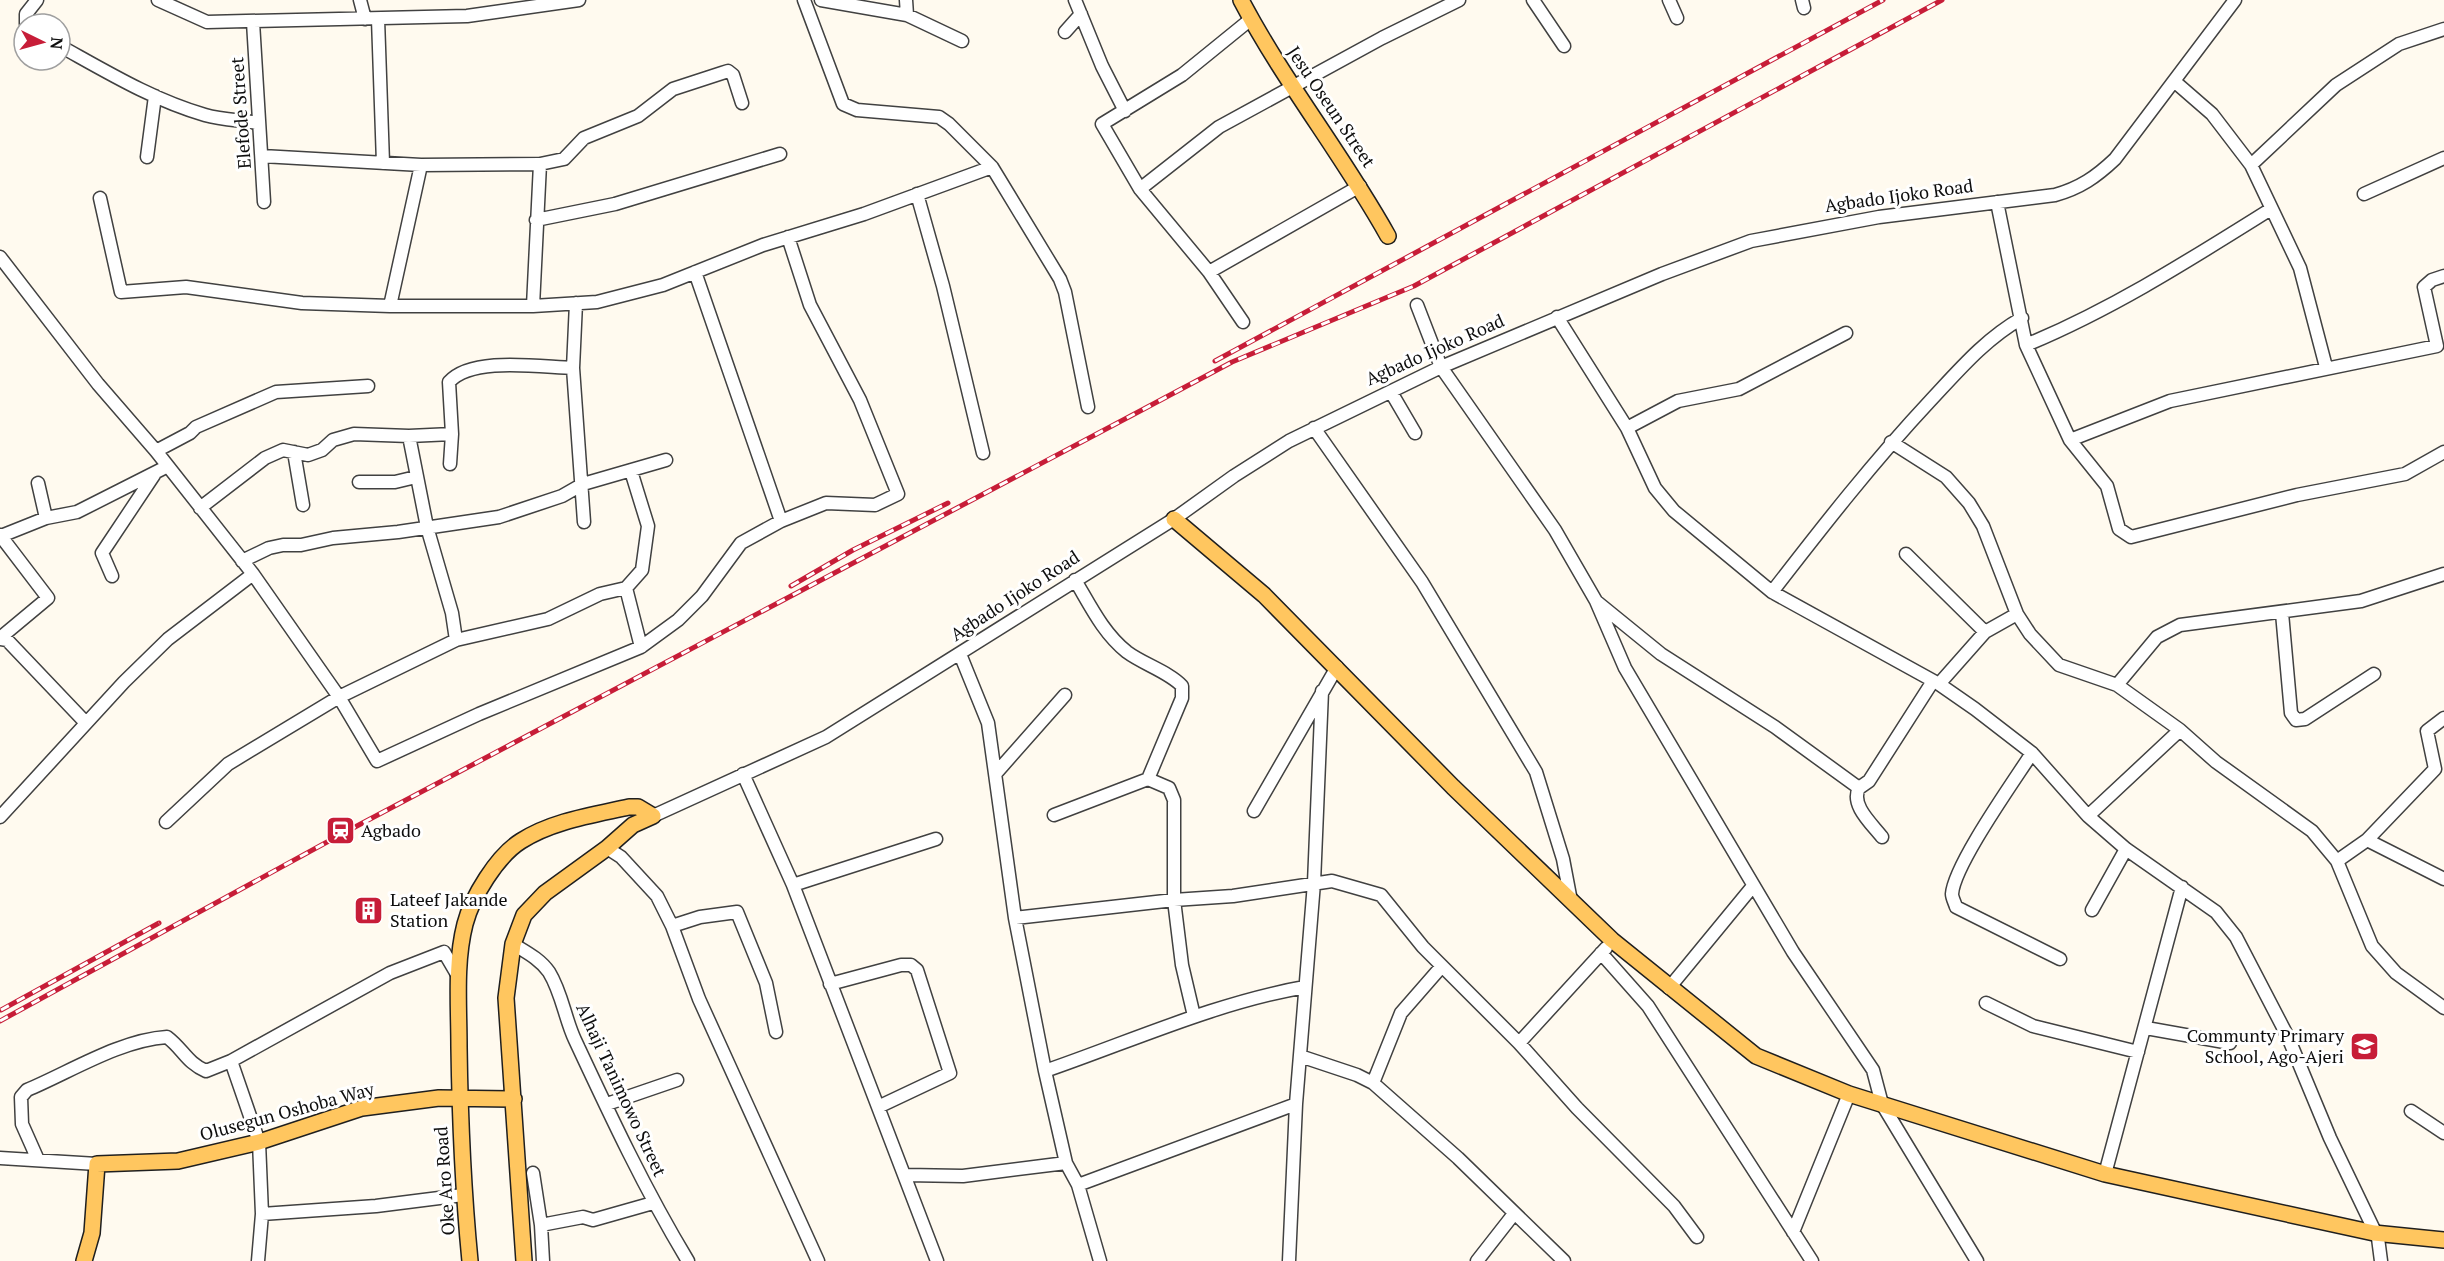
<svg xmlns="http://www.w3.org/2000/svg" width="2444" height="1261" font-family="'PT Serif',serif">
	<rect width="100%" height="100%" fill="#fffaef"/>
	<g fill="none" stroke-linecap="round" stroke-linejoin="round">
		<defs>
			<path id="minor" d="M158 0 207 22 467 16 579 0
				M360 0 365 19
				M804 0 843 104 857 110 939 117 949 124 992 167 1060 279 1065 292 1088 407
				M821 0 907 15 962 41
				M906 0 907 15
				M1075 0 1102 66 1125 111
				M1533 0 1564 46
				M1669 0 1677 18
				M1802 0 1804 8
				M378 19 383 163
				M253 22 264 202
				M26 24V14L37 0
				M1065 32 1081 14
				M60 46C107 72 153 100 205 115 222 120 242 120 259 123
				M2174 81 2212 114 2251 165 2300 268 2326 367
				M262 156 421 165 540 164 564 159 584 138 638 116 673 89 722 73 728 71 733 75 742 103
				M147 157 155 96
				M2251 165 2336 85 2399 44 2444 29
				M1140 189 1219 127 1382 38 1459 0
				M917 194 943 286 983 453
				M2364 194 2444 158
				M100 198 121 292 186 287 302 303 390 306H533L597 302 663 285 763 245 864 214 992 167
				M1997 202 2026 345 2070 440 2107 486 2119 529 2131 537 2297 495 2405 474 2444 452
				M536 220 615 204 780 154
				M0 257 98 384 156 451 253 574 339 697 377 761 479 714 641 647 626 588
				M695 272 781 521
				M1209 272 1360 186
				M576 303 573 368 584 522
				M1417 305 1441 367 1555 530 1596 601 1625 668 1793 952 1873 1070 1882 1104 1977 1261
				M390 306 421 165
				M533 306 540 164
				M1557 317 1627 428 1655 488 1674 511 1772 592 1939 684 1975 709 2032 753 2088 816 2126 849 2216 912 2236 937 2288 1037 2330 1138 2378 1238 2381 1261
				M1243 322 1209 272 1140 189 1102 124 1182 75 1251 19
				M2026 345C2113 309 2191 259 2271 209
				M1391 392 1415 433
				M1314 428 1422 582 1536 772 1563 859 1571 901
				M1627 428 1678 401 1739 389 1846 333
				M409 436 427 527 452 613 456 640
				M2070 440 2170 401 2437 346 2424 287 2432 280 2444 276
				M1891 442 1946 477 1969 503 1983 526 2017 614 2030 634 2059 665 2117 685 2180 730 2216 762 2312 831 2337 861 2372 946 2396 973 2444 1008
				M156 451 190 433 196 427 276 392 368 386
				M294 452 303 505
				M450 464 452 434 449 382C472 356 540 367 573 368
				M359 482H395L416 477
				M38 483 46 518
				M200 508 265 458 283 450 308 455 322 450 333 440 354 434 409 436 452 434
				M0 535 48 598 0 638
				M1 536 46 518 77 512 166 467
				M1906 554 1985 632
				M242 561 269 548 283 545H301L333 538 398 532 499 517 562 496 583 484 666 460
				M112 576 102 553 154 475
				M1772 592C1823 526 1873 462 1930 401 1959 370 1985 339 2022 318
				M1597 602 1661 654 1775 727 1859 788C1850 805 1872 824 1882 837
				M2282 613 2291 713 2296 720 2305 719 2374 674
				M0 639 7 640 86 723
				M641 647 678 620 702 596 741 543 781 521 826 503 875 505 898 494 860 400 810 305 788 237
				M960 654 988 723 1015 918 1045 1071 1066 1163 1078 1185 1100 1261
				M1939 684 1985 632 2017 614
				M2117 685 2157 637 2180 625 2361 601 2444 574
				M2032 753C2014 781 1954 865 1952 894 1952 898 1955 903 1956 907L2060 959
				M997 772 1065 695
				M743 774 793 885 937 1261
				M1148 779 1169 788 1174 800V900L1182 965 1194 1016
				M1859 788 1869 781 1933 681
				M1254 811 1337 667
				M1054 815 1148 779 1182 698V686C1169 672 1143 664 1127 652 1103 633 1090 605 1075 580
				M653 816 826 737 1174 519 1234 476 1289 441 1441 367 1662 274 1751 241 1879 217 2055 195C2080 188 2096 177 2115 159L2235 0
				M2088 816 2180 730
				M0 817 124 682 168 639 253 574
				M166 822 228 764 339 697 456 640 548 619 600 594 626 588 642 570 648 526 631 471
				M2367 840 2444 879
				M607 848 621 857 657 896 672 926 699 999 818 1261
				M2337 861 2367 840 2435 769 2427 731 2444 718
				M793 885 936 839
				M2092 910 2126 849
				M1015 918 1174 900 1233 896 1332 881 1381 895 1423 947 1519 1043 1577 1108 1674 1206 1697 1237
				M672 926 700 917 737 912 766 983 776 1032
				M513 944C526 952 540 959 549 972 562 993 565 1019 575 1040 610 1115 645 1190 688 1261
				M1601 953 1648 1006 1812 1261
				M830 984 901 965H911L917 970 950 1073 878 1107
				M1669 988 1753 886
				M1986 1003 2033 1026 2138 1052
				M2146 1028 2230 1043
				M1519 1043 1606 948
				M1300 1056 1357 1075 1373 1083 1458 1158 1564 1261
				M231 1061 259 1142 262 1214 258 1261
				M1045 1071C1132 1041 1215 1003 1305 987
				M1373 1083 1401 1013 1442 966
				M607 1104 677 1080
				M2411 1111 2444 1133
				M0 1158 97 1164
				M38 1160 22 1124 21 1097 27 1090C70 1072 120 1040 167 1037 183 1049 187 1063 206 1071L231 1061 390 973 444 952 458 976
				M533 1173 541 1225 583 1217 593 1220 653 1203
				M2105 1174 2182 887
				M906 1175 963 1176 1066 1163
				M1078 1185 1296 1104
				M262 1214 376 1206 463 1195
				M541 1225 543 1261
				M1793 1232 1849 1094
				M1289 1261 1296 1104 1314 883 1322 691
				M1477 1261 1513 1215"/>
			<path id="major" d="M1241 0C1284 82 1343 155 1388 236
				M1174 519 1264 595 1453 787 1612 940 1756 1056 1849 1094 2105 1174 2374 1233 2444 1240
				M84 1261 92 1233 97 1164 178 1161 259 1142 362 1108 439 1098 514 1099
				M470 1261C463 1189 460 1119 459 1047 459 1006 455 963 465 924 472 897 497 856 521 841 552 821 593 815 629 807H638L653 816
				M524 1261 506 998 513 944 524 915 545 893 607 848 633 825 653 816"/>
		</defs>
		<use href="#minor" stroke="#414141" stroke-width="15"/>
		<use href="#major" stroke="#1f1f1f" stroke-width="18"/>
		<use href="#minor" stroke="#fff" stroke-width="12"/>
		<use href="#major" stroke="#ffc65f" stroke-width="15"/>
		<defs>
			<path id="rail" d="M1215 361 1883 0
				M791 586 853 550 948 503
				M1 1010 159 923
				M0 1021 338 836 1140 411 1232 362 1414 286 1942 0"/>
		</defs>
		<use href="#rail" stroke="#c71d38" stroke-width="5"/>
		<use href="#rail" stroke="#fff" stroke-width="3" stroke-dasharray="9" stroke-linecap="butt"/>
	</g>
	<defs>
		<symbol id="station-square" viewBox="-11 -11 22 22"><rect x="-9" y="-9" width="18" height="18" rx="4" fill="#c71d38" stroke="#fff"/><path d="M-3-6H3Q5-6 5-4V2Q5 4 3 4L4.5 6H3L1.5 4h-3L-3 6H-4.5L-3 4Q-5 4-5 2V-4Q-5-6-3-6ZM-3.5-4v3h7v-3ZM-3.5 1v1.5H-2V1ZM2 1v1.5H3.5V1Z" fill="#fff"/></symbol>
		<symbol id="building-square" viewBox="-11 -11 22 22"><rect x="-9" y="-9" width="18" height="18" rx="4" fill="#c71d38" stroke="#fff"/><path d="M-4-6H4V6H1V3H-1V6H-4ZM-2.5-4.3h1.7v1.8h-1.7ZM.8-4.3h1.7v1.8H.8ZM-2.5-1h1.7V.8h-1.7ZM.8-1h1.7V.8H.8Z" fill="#fff"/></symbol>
		<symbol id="school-square" viewBox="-11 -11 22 22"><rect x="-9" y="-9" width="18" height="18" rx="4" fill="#c71d38" stroke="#fff"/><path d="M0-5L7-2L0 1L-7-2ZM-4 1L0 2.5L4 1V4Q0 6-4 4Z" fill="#fff"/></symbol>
	</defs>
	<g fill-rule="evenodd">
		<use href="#station-square" x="324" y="814" width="33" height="33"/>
		<use href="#building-square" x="352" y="894" width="33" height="33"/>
		<use href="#school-square" x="2348" y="1030" width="33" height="33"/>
	</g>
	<g text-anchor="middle" stroke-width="6" stroke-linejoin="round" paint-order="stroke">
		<g font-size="18" fill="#0e0e0e" stroke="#fff">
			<text transform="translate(1331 107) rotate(56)" y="6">Jesu Oseun Street</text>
			<text transform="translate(241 113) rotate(-94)" y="6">Elefode Street</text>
			<text transform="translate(1899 196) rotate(-8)" y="6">Agbado Ijoko Road</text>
			<text transform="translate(1435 350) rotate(-24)" y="6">Agbado Ijoko Road</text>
			<text transform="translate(1015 596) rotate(-33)" y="6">Agbado Ijoko Road</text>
			<text transform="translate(621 1090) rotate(65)" y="6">Alhaji Tanimowo Street</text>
			<text transform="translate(287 1112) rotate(-15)" y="6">Olusegun Oshoba Way</text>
			<text transform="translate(445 1181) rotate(-94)" y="6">Oke Aro Road</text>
		</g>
		<g font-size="18" fill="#0e0e0e" stroke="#fff" text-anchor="start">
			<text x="361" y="837">Agbado</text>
			<text x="390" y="906">Lateef Jakande<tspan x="390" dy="21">Station</tspan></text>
			<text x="2344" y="1042" text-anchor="end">Communty Primary<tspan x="2344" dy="21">School, Ago-Ajeri</tspan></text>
		</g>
	</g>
	<g transform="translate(42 42) rotate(95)"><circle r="28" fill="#ffffff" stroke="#9f9f9f" stroke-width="1.5"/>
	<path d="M0-4.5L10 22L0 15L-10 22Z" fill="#c71d38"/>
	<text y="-9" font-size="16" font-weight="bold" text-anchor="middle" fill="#0e0e0e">N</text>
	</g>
</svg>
